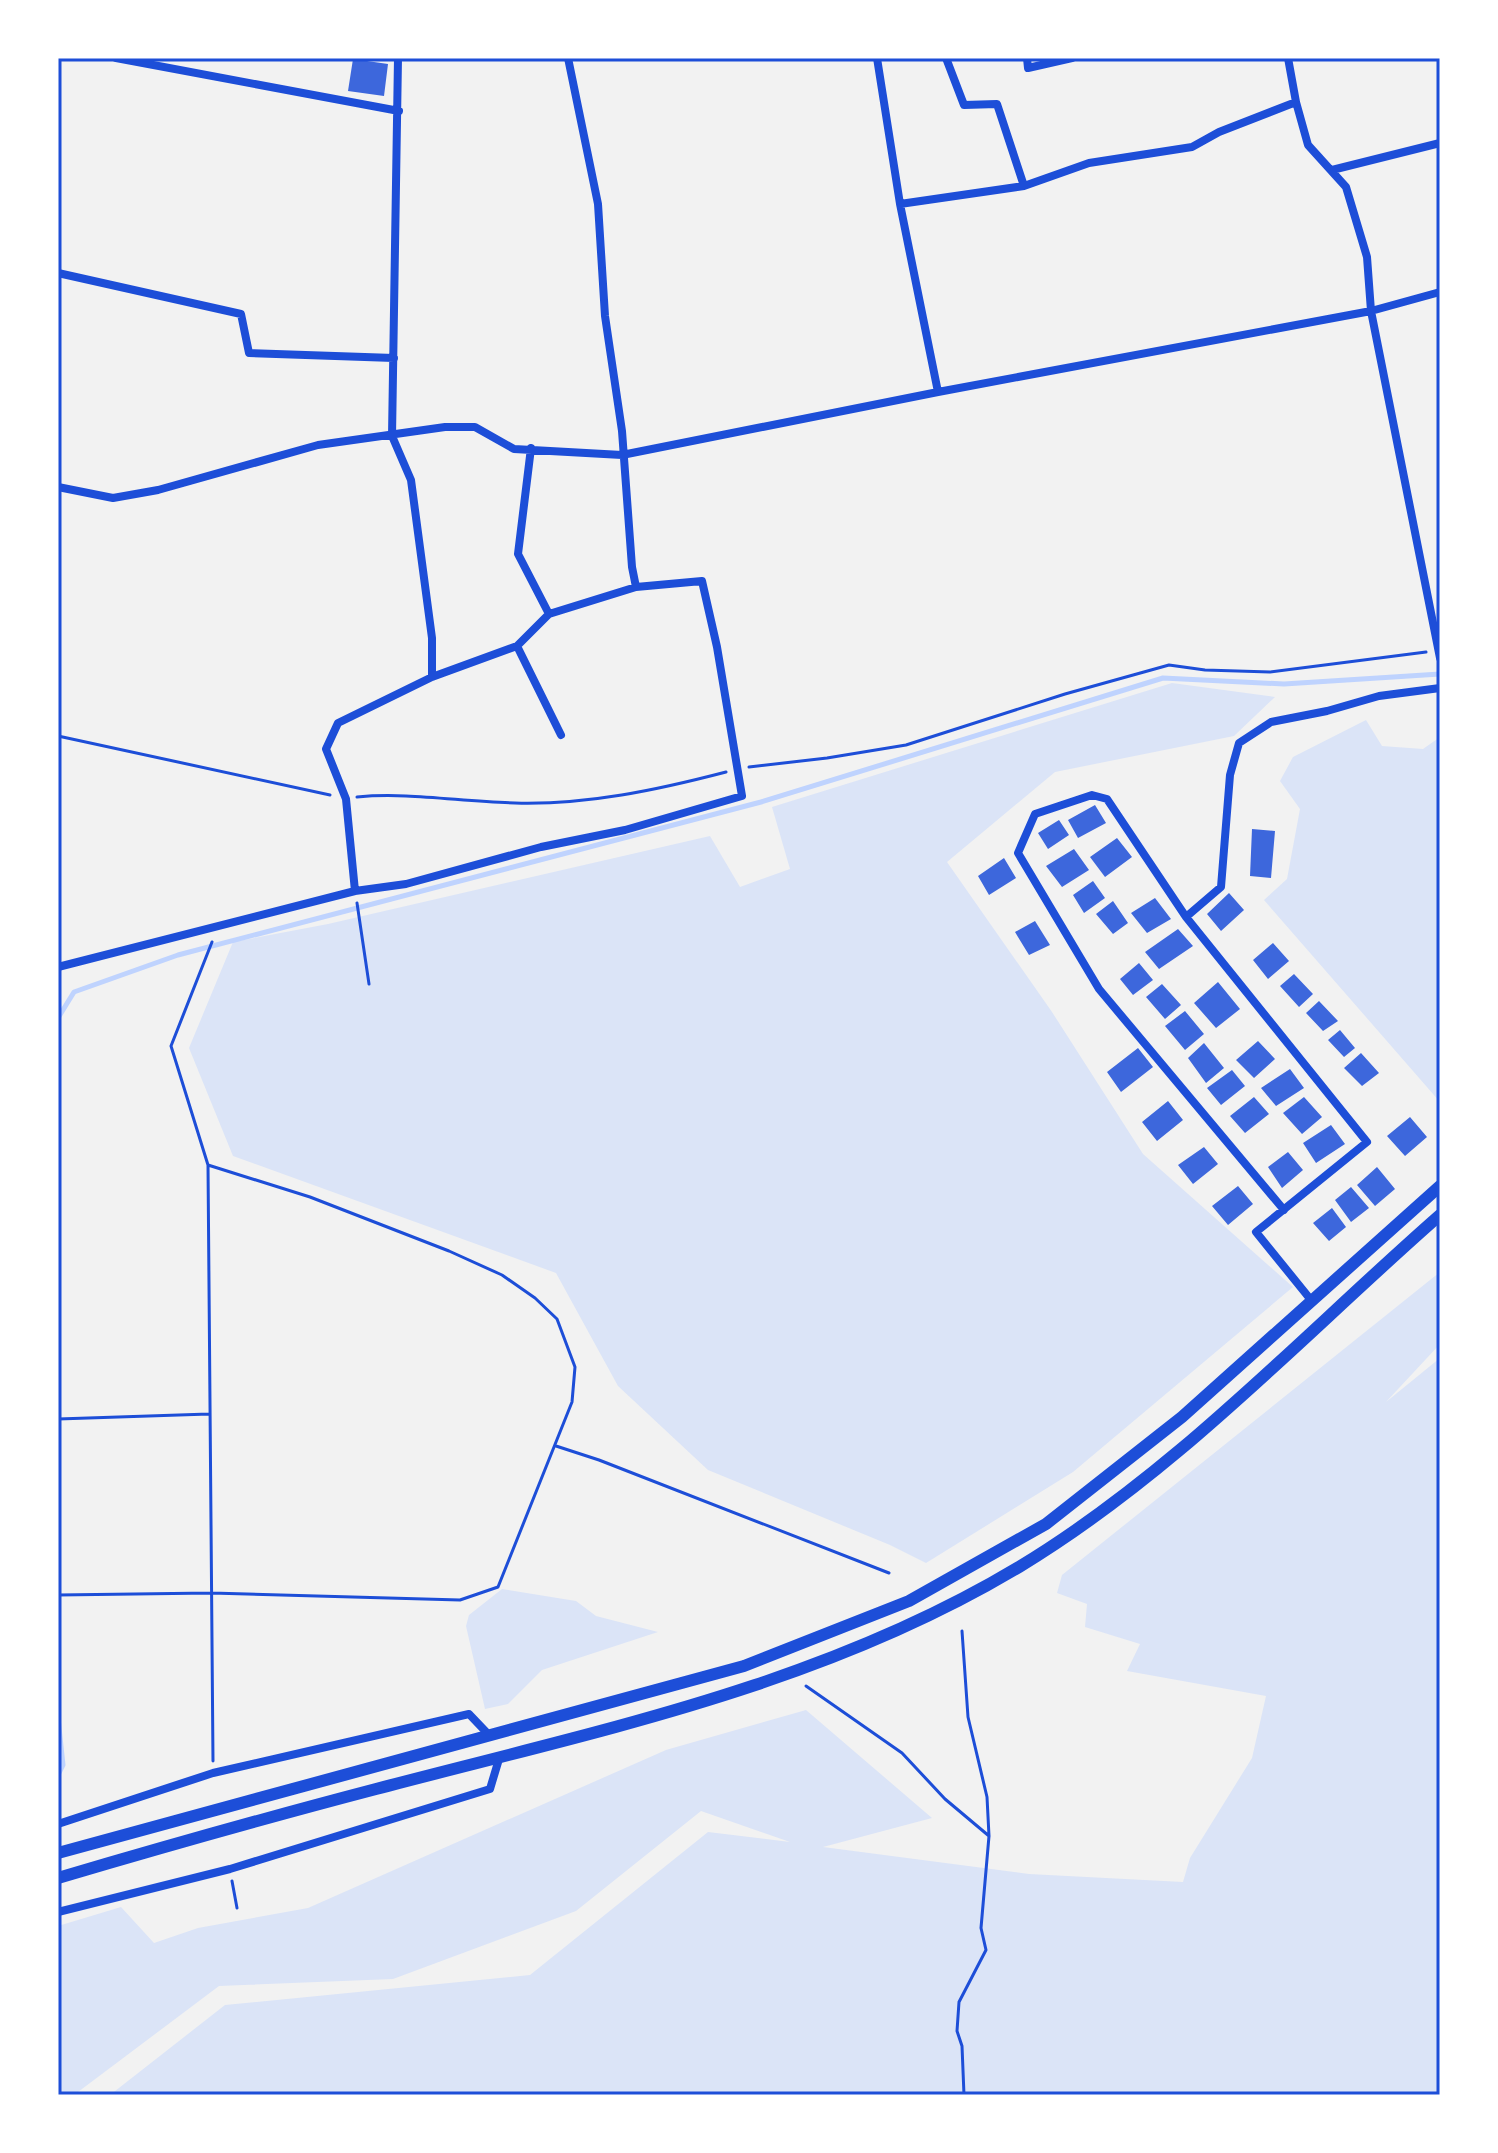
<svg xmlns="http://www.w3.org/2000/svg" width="1498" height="2153" font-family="'Roboto Condensed',sans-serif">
	<rect width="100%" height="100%" fill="#f2f2f2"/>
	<path fill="#dbe4f7" d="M1172 683 1275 697 1234 736 1055 772 947 862 1052 1012 1143 1154 1293 1287 1073 1472 926 1563 890 1545 708 1470 618 1386 556 1273 233 1156 189 1048 233 942 328 924 710 836 740 887 790 869 772 807Z
		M1366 720 1382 746 1423 749 1440 737V1102L1264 900 1287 879 1300 809 1280 781 1293 757Z
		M1440 1272V1344L1386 1402 1440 1358V2095H110L225 2005 530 1975 708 1832 790 1842 701 1811 576 1911 393 1979 219 1986 74 2095H58V1926L121 1907 154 1943 198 1928 308 1908 666 1750 806 1710 932 1818 823 1847 1029 1874 1183 1882 1190 1858 1252 1758 1266 1696 1127 1671 1140 1644 1085 1627 1087 1604 1057 1593 1062 1575Z
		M502 1589 576 1601 596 1616 658 1632 542 1670 508 1704 485 1709 466 1626 469 1615Z"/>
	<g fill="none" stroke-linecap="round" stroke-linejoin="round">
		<path stroke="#bfd3fe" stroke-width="5" d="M58 1018 74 992 178 955 761 802 1163 678 1284 684 1440 674
			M58 1718 63 1765 58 1775"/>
	</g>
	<path fill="#3d67dc" d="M353 59 388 64 384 96 348 91Z
		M1095 805 1106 823 1078 838 1068 820Z
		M1059 820 1069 835 1048 849 1038 833Z
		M1252 829 1275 831 1271 878 1250 876Z
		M1117 838 1132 857 1105 877 1090 857Z
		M1074 849 1089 870 1062 887 1046 866Z
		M1004 858 1016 878 989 895 978 876Z
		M1093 881 1105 898 1084 913 1073 895Z
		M1229 893 1244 910 1221 931 1207 914Z
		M1155 898 1171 919 1147 933 1131 913Z
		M1113 901 1128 923 1113 934 1096 914Z
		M1035 921 1050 945 1029 955 1015 932Z
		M1178 929 1193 946 1159 969 1145 952Z
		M1273 943 1289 961 1268 979 1253 960Z
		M1139 963 1153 980 1133 995 1120 979Z
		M1294 974 1313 994 1299 1007 1280 986Z
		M1218 982 1240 1009 1216 1028 1194 1003Z
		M1162 984 1181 1005 1165 1019 1146 997Z
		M1319 1001 1338 1021 1323 1031 1306 1013Z
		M1185 1011 1204 1034 1185 1050 1165 1026Z
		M1340 1030 1355 1048 1344 1057 1328 1040Z
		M1258 1041 1275 1059 1254 1078 1236 1060Z
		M1204 1043 1224 1068 1206 1083 1188 1058Z
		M1138 1048 1153 1067 1121 1092 1107 1072Z
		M1361 1053 1379 1073 1362 1086 1344 1068Z
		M1290 1069 1304 1088 1276 1106 1261 1088Z
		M1232 1070 1245 1086 1221 1105 1207 1088Z
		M1254 1097 1269 1114 1245 1133 1230 1116Z
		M1304 1097 1322 1117 1302 1134 1283 1113Z
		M1168 1101 1183 1120 1157 1141 1142 1122Z
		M1410 1117 1427 1137 1405 1156 1387 1136Z
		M1331 1125 1345 1144 1316 1163 1303 1143Z
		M1204 1147 1218 1164 1193 1184 1178 1165Z
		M1288 1152 1303 1170 1282 1188 1268 1167Z
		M1377 1167 1395 1189 1375 1206 1357 1185Z
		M1238 1186 1253 1204 1228 1225 1212 1206Z
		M1351 1187 1369 1208 1351 1222 1335 1200Z
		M1332 1208 1346 1227 1329 1241 1313 1223Z"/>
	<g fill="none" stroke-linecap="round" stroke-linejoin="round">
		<path stroke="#1d4ed8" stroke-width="3" d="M58 736 330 795
			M749 767 827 758 906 745 1065 694 1169 665 1205 670 1270 672 1426 652
			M357 797C409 792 462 802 515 803 587 805 657 790 726 772
			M357 903 369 984
			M212 942 171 1046 208 1165 213 1761
			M58 1419 209 1414
			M556 1446 599 1460 889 1573
			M58 1595 211 1593 460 1600 498 1587 572 1402 575 1367 557 1319 535 1298 502 1275 449 1251 310 1197 208 1165
			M962 1631 968 1717 987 1797 989 1836 981 1928 986 1950 959 2002 957 2031 962 2046 964 2095
			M806 1686 902 1753 945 1799 989 1836
			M232 1881 237 1908"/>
		<path stroke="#1d4ed8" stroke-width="8" d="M116 58 399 111
			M877 58 900 204 938 392
			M946 58 964 105 997 104 1024 186
			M1027 58 1028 68 1072 58
			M1288 58 1296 102 1308 145 1346 187 1367 257 1371 311 1440 658
			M1332 170 1440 143
			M900 204 1024 186 1089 163 1192 147 1219 132 1296 102
			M58 273 241 314 249 353 394 358
			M531 448 518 554 549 614
			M58 487 113 498 158 490 318 445 445 427H475L514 449 622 455 938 392 1371 311 1440 292
			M517 646 561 735
			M432 677 517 646 549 614 636 587
			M355 891 346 799 326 749 338 723 432 677V638L411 480 392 436 398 58
			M1186 917 1221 887 1230 775 1239 743 1271 722 1327 711 1379 696 1440 688
			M58 967 355 891 406 884 541 847 625 830 742 796 717 647 702 581 636 587 632 567 622 431 605 316 598 204 568 58
			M1284 1210 1099 989 1018 853 1035 814 1092 795 1107 799 1186 917 1367 1142 1256 1232 1311 1300
			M58 1824 213 1773 469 1714 490 1736
			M58 1912 230 1869 490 1789 499 1759"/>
		<path stroke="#1d4ed8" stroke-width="12" d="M58 1853 744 1666 909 1601 1046 1524 1182 1417 1440 1186
			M58 1878C163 1847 269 1817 376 1789 596 1731 821 1686 1019 1567 1176 1472 1303 1335 1440 1215"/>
	</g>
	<rect width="1498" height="2153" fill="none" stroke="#ffffff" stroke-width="120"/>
	<rect x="60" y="60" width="1378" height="2033" fill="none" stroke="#1d4ed8" stroke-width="3"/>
</svg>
